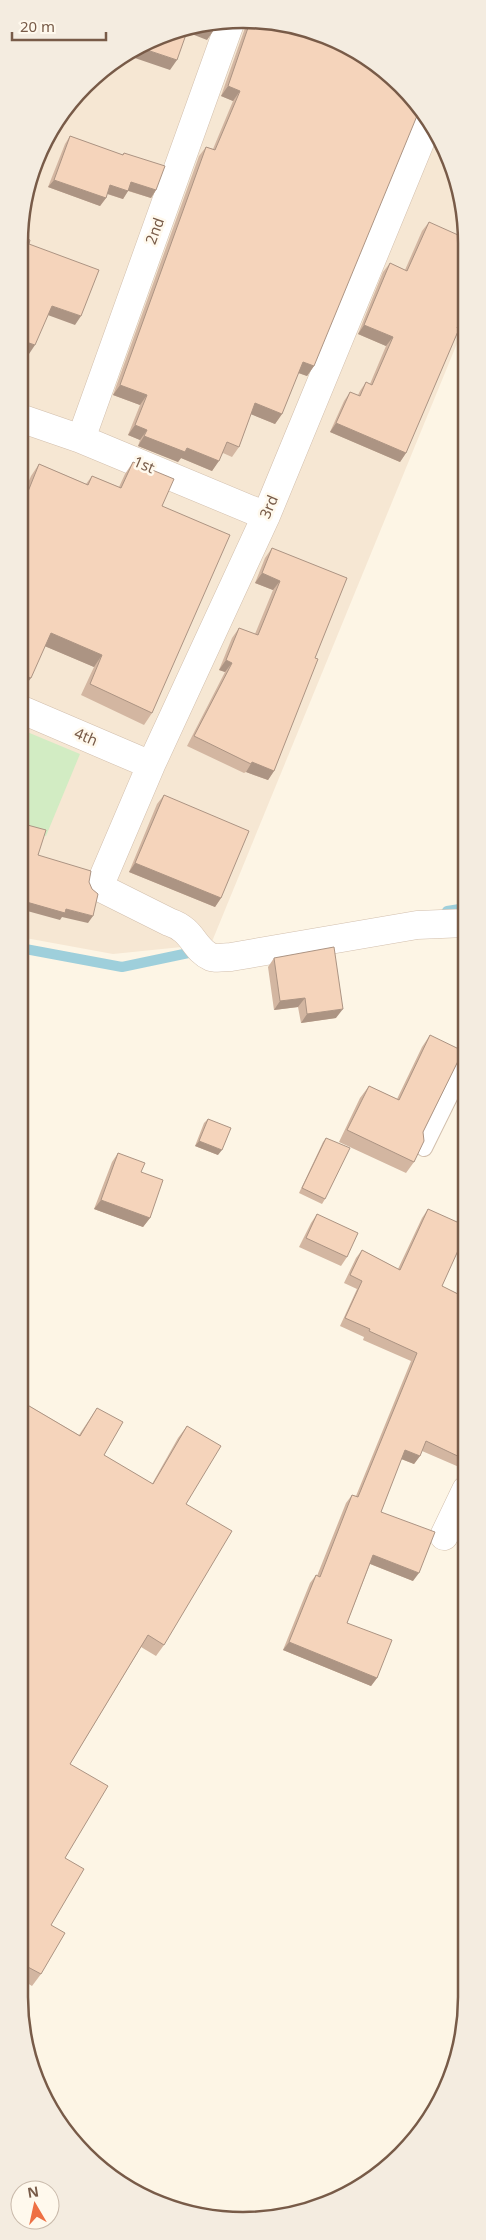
<svg xmlns="http://www.w3.org/2000/svg" width="486" height="2240" font-family="'Noto Sans',sans-serif">
	<rect width="100%" height="100%" fill="#fdf5e5"/>
	<path fill="#f6e7d3" d="M272 21 342 42 402 85 450 157 467 228V319L211 944 113 954 20 937 21 214 49 131 106 65 185 26Z"/>
	<path fill="#d2ecc3" d="M20 729 80 754 46 836 20 826Z"/>
	<g fill="none" stroke-linecap="round" stroke-linejoin="round">
		<path stroke="#9ecfdb" stroke-width="10" d="M447 911 466 908
			M20 948 122 967 198 951"/>
		<defs>
			<path id="lane" d="M424 1148 466 1063"/>
			<path id="street" d="M428 123 266 516 151 765 99 887 169 922C194 930 193 949 211 957 216 959 225 957 231 957L417 925 466 923
				M20 418 81 439 266 516
				M81 439 230 23
				M20 709 151 765
				M444 1536 466 1490"/>
		</defs>
		<use href="#lane" stroke="#d2bfad" stroke-width="18"/>
		<use href="#street" stroke="#d2bfad" stroke-width="29"/>
		<use href="#lane" stroke="#fff" stroke-width="16"/>
		<use href="#street" stroke="#fff" stroke-width="28"/>
	</g>
	<path fill="#d3b6a1" d="M272 21 314 366 307 376 298 373 282 414 275 424 251 414 239 447 232 457 223 453 212 471 181 458 178 462 138 446 140 440 128 435 140 405 113 395 199 156 206 147 213 149 233 101 221 96 245 28V22Z
		M70 136 122 155 124 153 156 190 151 198 128 191 123 199 107 194 106 198 100 206 48 187 65 144Z
		M429 222 460 297 406 453 400 462 330 432 344 401 350 392 358 395 360 391 366 382 370 384 386 346 358 334 383 272 390 263 405 270 422 231Z
		M133 462 162 506 152 713 144 725 81 695 94 667 45 646 22 690 20 689V501L31 476 39 464 86 484 92 476 119 487 125 474Z
		M272 548 315 658 274 771 268 780 246 772 244 773 187 746 225 672 219 670 232 638 239 628 255 634 273 590 255 583 265 558Z
		M164 795 221 898 215 907 129 872 157 804Z
		M274 958 336 1018 301 1023 298 1007 274 1010 268 967Z
		M430 1035 423 1132 414 1162 406 1173 339 1142 360 1098 369 1086 397 1099 422 1047Z
		M208 1119 218 1155 195 1146 204 1123Z
		M326 1138 325 1199 322 1204 299 1193 323 1142Z
		M118 1153 150 1218 143 1227 94 1209 112 1162Z
		M428 1209 442 1286 466 1298V1470L422 1451 420 1456 414 1464 401 1459 381 1512 413 1581 370 1564 347 1623 377 1678 371 1686 283 1650 310 1583 316 1575 317 1576 346 1503 352 1495 356 1496 411 1361 363 1340 364 1337 340 1326 357 1289 344 1283 356 1258 362 1250 398 1269 422 1218Z
		M317 1214 347 1257 341 1266 299 1247 311 1223Z
		M19 1400 79 1435 97 1408 104 1455 152 1484 178 1438 187 1426 186 1504 164 1645 156 1656 141 1647 70 1764 65 1858 41 1974 32 1986 19 1978Z"/>
	<path fill="#ac9483" d="M202 25 214 30 207 40 184 31 187 26Z
		M141 48 177 60 170 70 126 55Z
		M228 86 240 91 233 101 221 96Z
		M54 180 106 198 100 206 48 187Z
		M131 182 156 190 151 198 126 190Z
		M110 185 128 191 123 199 105 193Z
		M52 306 81 316 75 325 45 314Z
		M364 325 393 337 386 346 358 334Z
		M29 343 35 345 29 354 23 352Z
		M303 362 314 366 307 376 296 372Z
		M120 385 147 395 140 405 113 395Z
		M255 403 282 414 275 424 248 413Z
		M336 423 406 453 400 462 330 432Z
		M135 425 147 430 140 440 128 435Z
		M144 436 187 448 219 461 212 471 181 458 178 462 138 446Z
		M262 573 280 581 273 590 255 583Z
		M51 633 102 655 94 667 42 645Z
		M226 660 232 663 225 672 219 670Z
		M20 674 31 678 22 690 20 689Z
		M252 762 274 771 268 780 246 772Z
		M135 863 221 898 215 907 129 872Z
		M23 901 66 909 93 916 88 923 62 917 60 920 20 909Z
		M305 998 298 1007 274 1010 280 1001Z
		M343 1009 336 1018 301 1023 307 1014Z
		M199 1141 222 1150 218 1155 195 1146Z
		M101 1200 150 1218 143 1227 94 1209Z
		M405 1450 420 1456 414 1464 399 1458Z
		M373 1555 419 1573 413 1581 368 1563Z
		M289 1642 377 1678 371 1686 283 1650Z"/>
	<path fill="#f5d4bb" stroke="#ac9483" d="M272 21 342 42 402 85 419 111 314 366 303 362 282 414 255 403 239 447 227 442 219 461 187 448 185 452 144 436 147 430 135 425 147 395 120 385 206 147 215 150 240 91 228 86 250 22Z
		M217 24 214 30 202 25Z
		M185 26H189L177 60 141 48Z
		M70 136 123 155 124 153 165 166 156 190 131 182 128 191 110 185 106 198 54 180Z
		M429 222 467 239V281L460 297 467 300V304L457 328 459 329 406 453 336 423 350 392 360 396 366 382 372 385 393 337 364 325 390 263 407 271Z
		M21 236 30 240 29 244 99 270 81 316 52 306 35 345 29 343 20 365Z
		M133 462 174 479 162 506 230 535 152 713 90 684 102 655 51 633 31 678 20 674V502L22 498 25 499 39 464 88 485 92 476 121 488Z
		M272 548 347 578 315 658 318 659 274 771 252 762 251 764 194 736 232 663 226 660 239 628 258 635 280 581 262 573Z
		M164 795 249 831 221 898 135 863Z
		M20 823 46 830 38 855 91 871 89 882 92 889 98 894 93 916 66 909 65 913 23 901 20 912Z
		M334 947 343 1009 307 1014 305 998 280 1001 274 958Z
		M430 1035 463 1051 423 1132 424 1141 414 1162 347 1130 369 1086 399 1100Z
		M208 1119 231 1128 222 1150 199 1141Z
		M326 1138 350 1148 325 1199 302 1188Z
		M118 1153 145 1163 141 1172 163 1180 150 1218 101 1200Z
		M428 1209 466 1226V1233L442 1286 466 1298V1460L426 1441 420 1456 405 1450 381 1512 435 1532 419 1573 373 1555 347 1623 392 1640 377 1678 289 1642 316 1575 320 1577 352 1495 358 1497 417 1353 369 1331 370 1329 345 1318 362 1281 350 1275 362 1250 400 1270Z
		M317 1214 358 1233 347 1257 306 1238Z
		M19 1400 80 1436 97 1408 123 1422 104 1455 153 1484 187 1426 221 1446 186 1504 232 1531 164 1645 148 1635 70 1764 108 1786 65 1858 84 1869 51 1925 65 1933 41 1974 26 1966 23 1971 19 1968Z"/>
	<g text-anchor="middle" stroke-width="5" stroke-linejoin="round" paint-order="stroke">
		<g font-size="15" fill="#785b48" stroke="#fff9ed">
			<text transform="translate(155 231) rotate(-70)" y="5">2nd</text>
			<text transform="translate(144 465) rotate(23)" y="5">1st</text>
			<text transform="translate(269 507) rotate(-67)" y="5">3rd</text>
			<text transform="translate(86 737) rotate(23)" y="5">4th</text>
		</g>
	</g>
	<path d="M0 0H486V2240H0ZM243 28H243A215 215 0 0 1 458 243V1997A215 215 0 0 1 243 2212H243A215 215 0 0 1 28 1997V243A215 215 0 0 1 243 28Z" fill="#f4ece0" fill-rule="evenodd"/>
	<path fill="none" stroke="#785b48" stroke-width="2.5" d="M243 28H243A215 215 0 0 1 458 243V1997A215 215 0 0 1 243 2212H243A215 215 0 0 1 28 1997V243A215 215 0 0 1 243 28Z"/>
	<g transform="translate(35 2205) rotate(351)"><circle r="24" fill="#fff9ed" stroke="#c9baab"/>
	<path d="M0-4L9 19L0 12L-9 19Z" fill="#ee7044"/>
	<text y="-8" font-size="14" font-weight="bold" text-anchor="middle" fill="#785b48">N</text>
	</g>
	<path d="M12 32v8h94v-8" fill="none" stroke="#785b48" stroke-width="2.5"/>
	<text x="20" y="32" font-size="15" fill="#785b48" stroke="#fff9ed" stroke-width="4" paint-order="stroke">20 m</text>
</svg>
